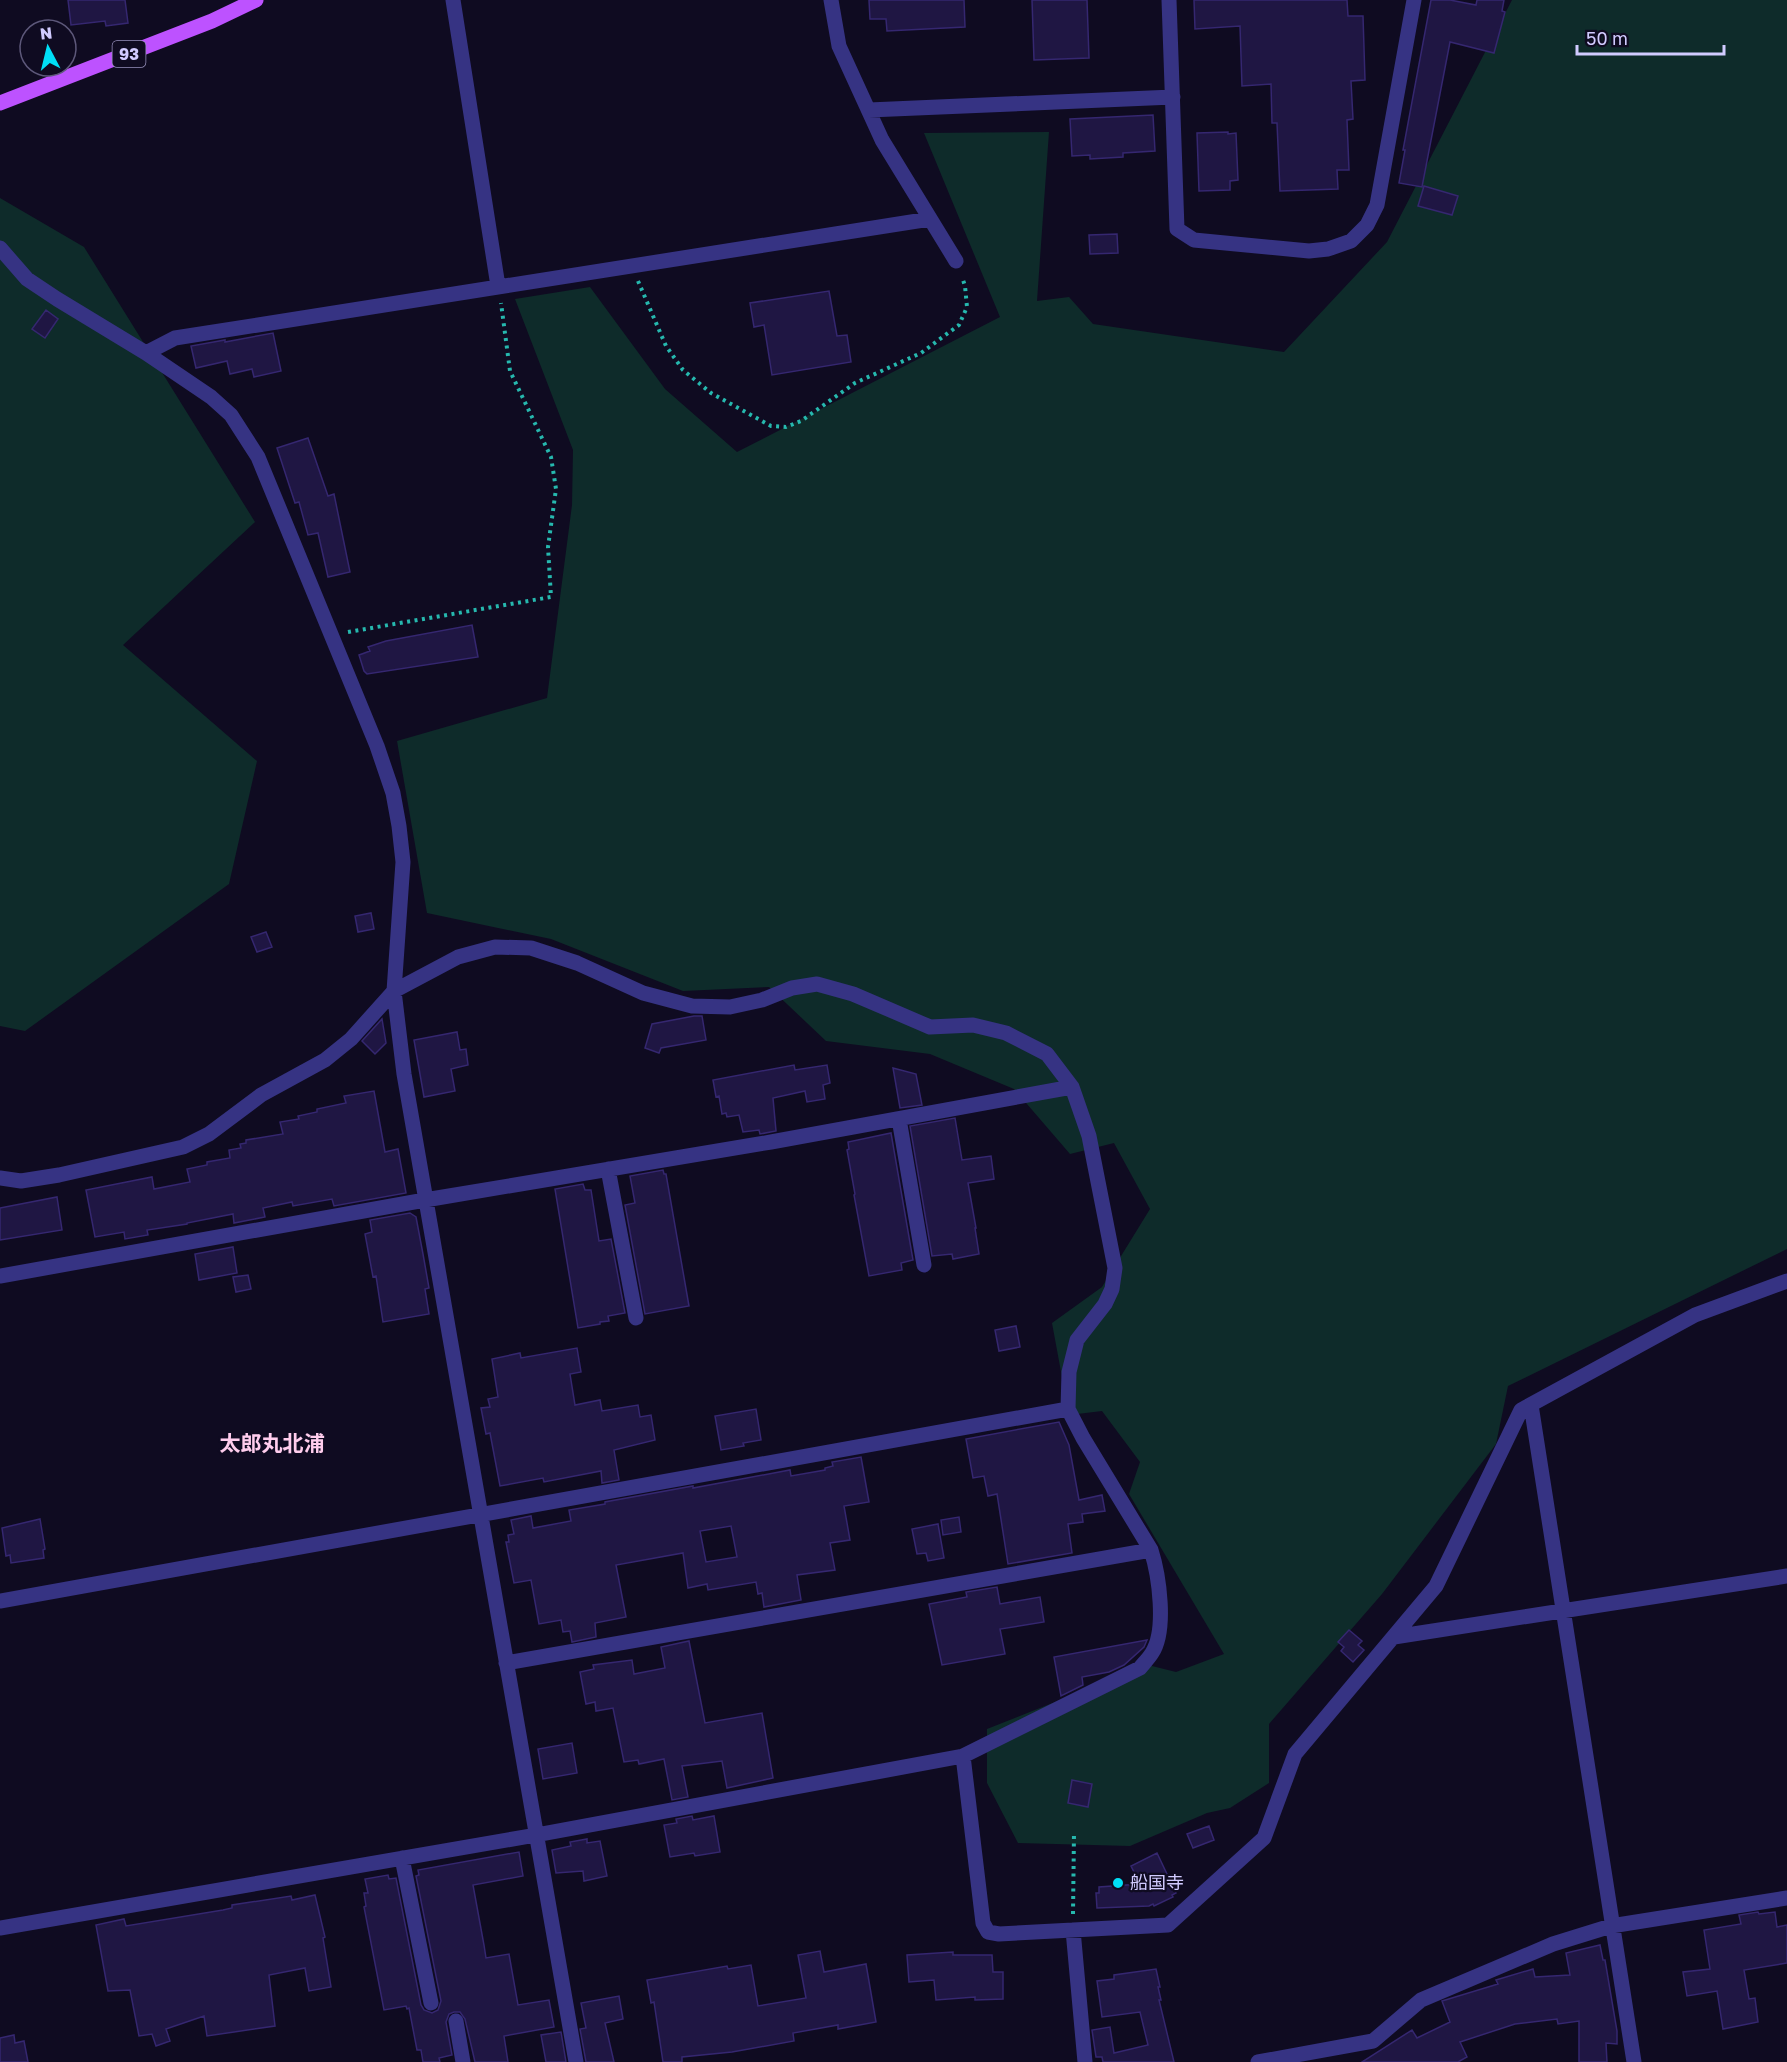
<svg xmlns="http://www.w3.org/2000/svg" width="1787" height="2062" font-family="'Golos Text','Noto Sans JP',sans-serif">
	<rect width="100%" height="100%" fill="#0f0b21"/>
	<path fill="#0e2b2a" d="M1512 0H1787V1249L1508 1386 1496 1444 1382 1594 1269 1724V1783L1230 1808 1207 1813 1130 1846 1018 1843 987 1783V1729L1148 1665 1176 1672 1224 1654 1129 1494 1140 1462 1102 1411 1069 1415 1052 1323 1102 1287 1150 1209 1114 1143 1070 1154 1014 1089 930 1054 826 1041 769 987 683 991 551 939 427 913 397 741 547 698 572 505 573 450 515 299 590 287 665 389 737 452 1000 317 924 133 1049 132 1037 301 1069 297 1093 324 1284 352 1387 242Z
		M0 198 84 247 255 522 123 645 257 761 229 884 25 1031 0 1026Z"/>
	<path fill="#1f1643" stroke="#352770" stroke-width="1.5" fill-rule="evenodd" d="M68 0H125L128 23 106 26 105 21 71 25Z
		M869 0H964L965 27 887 31 886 19H870Z
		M1032 0H1087L1089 58 1034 60Z
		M1194 0H1347L1348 16H1363L1365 80 1351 81 1353 119 1347 120 1349 170H1337L1338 189 1280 191 1277 123H1272L1271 84 1242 86 1240 26 1195 29Z
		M1431 0H1450L1476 5 1477 0H1504L1502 11 1505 12 1494 53 1450 42 1422 187 1399 183 1405 150H1403Z
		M1153 115 1155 151 1123 153V157L1090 159V155L1072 156 1070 119Z
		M1228 132V134L1236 133 1238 180 1230 181V190L1199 191 1197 133Z
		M1424 186 1458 196 1452 215 1418 206Z
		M1117 234 1118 253 1090 254 1089 235Z
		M829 291 837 336 847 335 851 362 772 375 764 325 754 327 750 303Z
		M46 310 58 319 45 338 32 329Z
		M273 333 281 371 254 377 252 369 230 374 227 361 196 368 191 346 225 340V342Z
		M308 438 328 496 334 494 350 572 328 577 318 533 308 535 299 502 295 503 277 448Z
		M472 625 478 657 367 674 364 671 359 655 370 651 368 647 386 641Z
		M371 913 374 929 358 932 355 916Z
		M266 932 272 947 257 952 251 937Z
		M694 1016H702L706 1040 661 1048 659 1053 645 1048 652 1024Z
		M382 1019 386 1043 375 1054 362 1041Z
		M457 1032 460 1050 466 1049 468 1065 451 1069 455 1091 424 1097 414 1040Z
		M794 1065 795 1070 827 1065 830 1083 823 1085 825 1099 807 1102 805 1091 773 1098 776 1131 760 1134 759 1130 743 1132 739 1115 727 1117 726 1113 722 1114 719 1096 716 1097 713 1080Z
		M893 1068 916 1074 922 1105 900 1108Z
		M374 1091 385 1152 398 1149 406 1193 334 1206 332 1199 293 1206 292 1202 263 1208 265 1217 234 1223 233 1214 187 1223V1224L147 1230 148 1235 125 1239 124 1232 95 1237 86 1190 152 1177 154 1189 190 1182 187 1169 207 1165V1162L230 1158 229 1150 241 1148 240 1144 246 1143V1140L283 1134 280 1122 299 1119 298 1116 317 1112V1109L346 1103 344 1096Z
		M955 1118 962 1160 991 1156 994 1179 968 1183 976 1228H975L979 1254 953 1259 952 1254 932 1256 910 1126Z
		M891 1133 913 1260 901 1263 902 1270 869 1276 854 1195 855 1194 847 1150 849 1149 848 1142Z
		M663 1170 664 1174H666L689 1306 645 1314 625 1205 635 1203 630 1176Z
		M583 1184 585 1190H591L599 1241 611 1239 625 1313 608 1316 609 1321 600 1322V1324L578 1328 555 1189Z
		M57 1197 62 1230 0 1240V1208Z
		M410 1213 416 1217 423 1254 429 1288 425 1289 429 1314 383 1322 376 1276 373 1277 365 1234 372 1232 370 1220Z
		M233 1247 237 1273 199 1280 195 1254Z
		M248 1275 251 1289 236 1292 233 1277Z
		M1016 1326 1020 1347 999 1351 995 1330Z
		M577 1348 581 1372 570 1374 575 1405 600 1400 602 1411 638 1405 640 1417 651 1415 655 1440 614 1450 619 1480 602 1483 601 1471 544 1482 543 1478 500 1486 490 1433 486 1434 481 1408 490 1407 488 1399 498 1397 492 1359 520 1353 521 1358Z
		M756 1409 761 1440 743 1443 744 1446 721 1450 715 1416Z
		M1059 1422 1069 1445 1079 1500 1102 1495 1105 1511 1082 1514 1083 1522 1068 1524 1072 1553 1008 1564 997 1494 988 1496 984 1476 973 1478 966 1439Z
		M861 1457 869 1502 844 1506 850 1540 830 1543 835 1570 797 1575 801 1600 764 1607 762 1593 758 1594 756 1582 708 1590 707 1584 688 1588 683 1553 616 1565 626 1617 595 1623 596 1637 572 1642 570 1631 563 1632 561 1620 539 1624 531 1580 514 1583 506 1542H509L508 1535 514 1534 511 1520 531 1516 533 1528 571 1521 569 1510 605 1504V1502L693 1486V1488L790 1470 791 1476 825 1470V1468L833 1466 832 1462ZM731 1526 737 1557 706 1562 700 1531Z
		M959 1517 961 1532 943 1535 941 1520Z
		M40 1519 45 1549 43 1550 44 1558 11 1563 10 1555 6 1556 2 1528Z
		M938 1524 944 1558 928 1561 926 1553 917 1554 912 1529Z
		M997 1587 1000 1604 1040 1597 1044 1622 1000 1629 1005 1654 942 1665 929 1604 967 1597 966 1592Z
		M1349 1630 1362 1641 1358 1645 1364 1650 1353 1662 1341 1651 1344 1647 1338 1642Z
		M1147 1640 1144 1647 1124 1665 1109 1672 1082 1677 1083 1685 1061 1696 1054 1657Z
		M689 1641 705 1723 762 1713 773 1778 727 1788 722 1761 682 1766 688 1797 672 1800 664 1759 639 1764 638 1760 624 1762 613 1708 596 1711 595 1702 586 1704 580 1672 594 1669 593 1665 632 1660 634 1674 665 1668 661 1647Z
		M572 1743 577 1773 543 1779 538 1749Z
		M1072 1780 1092 1784 1088 1807 1068 1803Z
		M692 1816 693 1820 714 1816 720 1852 695 1856 694 1853 670 1857 664 1825 677 1823 676 1819Z
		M1209 1826 1214 1840 1193 1848 1187 1834Z
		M587 1839V1843L600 1841 607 1876 584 1881 583 1871 556 1873 552 1850 571 1846 570 1842Z
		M519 1852 523 1876 473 1885 484 1945 486 1958 509 1954 518 2005 549 2000 554 2027 504 2036 508 2062H475L465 2019 460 2012H454L449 2014 446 2022 452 2055 439 2058 440 2062H423L421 2050H417L409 2008 407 2009 406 2006 384 2010 364 1907 366 1906 364 1893H368L365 1879 388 1875 389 1879 396 1878 421 2005 424 2010 432 2013 438 2010 441 2001 416 1876 419 1875 418 1870Z
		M1157 1853 1176 1893 1172 1895 1173 1897 1154 1906 1153 1904 1149 1906 1097 1908 1096 1893H1099V1887L1140 1884 1131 1866Z
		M315 1895 325 1937 323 1938 331 1987 309 1991 305 1968 269 1975 275 2026 207 2036 204 2016 166 2029 170 2041 156 2046 152 2034 139 2036 130 1990 108 1991 96 1925 124 1919 126 1926 223 1910 232 1908V1905L291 1896 292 1900Z
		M1758 1912 1759 1914 1775 1912 1777 1927 1787 1925V1963L1744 1970 1749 1999 1755 1998 1758 2022 1723 2029 1717 1991 1687 1996 1683 1972 1710 1969 1704 1930 1741 1924 1739 1915Z
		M1600 1945 1603 1960H1605L1617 2031V2044L1606 2043 1607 2062H1579V2021L1558 2024 1557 2019 1515 2024 1460 2042 1467 2057 1458 2062H1362L1412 2030 1417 2038 1450 2022 1442 2001 1498 1984 1496 1980 1533 1969 1535 1977 1570 1975 1566 1953Z
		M820 1951 824 1972 866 1964 876 2022 838 2029V2025L793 2033 794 2041 732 2052 682 2057V2062H663L654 2002 651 2003 647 1980 727 1966 728 1969 751 1965 758 2006 806 1998 798 1955Z
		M953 1952V1955H992L993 1972H1003V1999L975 2000V1997L936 2000 934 1980 909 1982 907 1955Z
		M1156 1969 1160 1987H1158L1161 2000H1159L1174 2062H1103L1102 2057H1096L1092 2030 1110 2027 1114 2053 1148 2045 1140 2012 1102 2017 1097 1981 1114 1979V1975Z
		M619 1996 623 2019 605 2023 614 2062H586L580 2029 586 2028 581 2003Z
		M561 2032 566 2062H546L541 2035Z
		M14 2035 15 2043 24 2041 28 2062H0V2038Z"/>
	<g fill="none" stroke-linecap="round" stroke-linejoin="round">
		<path stroke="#26b8ae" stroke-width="4" stroke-dasharray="3 4.5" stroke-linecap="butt" d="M638 281 666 346 683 370 711 393 771 426 786 427 801 421 855 383 921 353 959 325 967 307 965 286 962 277
			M348 632 551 597 548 547 556 489 551 457 510 371 501 303
			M1073 1914 1074 1833"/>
		<path stroke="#363383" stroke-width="15" d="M453 0 498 286
			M831 0 839 46 882 140 956 261
			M1169 0 1177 229 1194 240 1309 251 1328 249 1351 241 1367 225 1377 205 1414 0
			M869 110 1173 97
			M0 248 27 279 57 299 146 353 211 397 231 415 258 457 377 746 393 793 399 826 403 862 394 991 404 1074 576 2062
			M146 353 175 338 930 219
			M899 1119 924 1265
			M608 1169 636 1318
			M0 1178 21 1181 59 1175 183 1147 209 1134 261 1095 325 1060 351 1039 394 991 458 957 495 947 531 948 577 963 643 993 692 1006 730 1007 762 1000 792 988 817 984 853 994 930 1027 973 1025 1006 1033 1047 1054 1072 1087 1089 1136 1115 1268 1112 1289 1105 1304 1077 1340 1069 1372 1068 1409 1083 1438 1151 1550C1159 1575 1167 1630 1152 1653 1149 1658 1144 1663 1140 1668L963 1756 536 1835 0 1928
			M0 1276 425 1200 771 1142 1072 1087
			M1531 1405 1634 2062
			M0 1601 1068 1409
			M1394 1637 1787 1576
			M506 1663 1151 1550
			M963 1756 983 1923 988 1932 999 1934 1168 1925 1264 1838 1295 1754 1436 1586 1521 1410 1695 1315 1787 1281
			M402 1858 431 2003
			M1073 1930 1085 2062
			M456 2021 463 2062
			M1258 2062 1373 2041 1421 2000 1553 1944 1611 1926 1787 1898"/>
		<path stroke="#bd52ff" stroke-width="15" d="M0 103 212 21 256 0"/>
	</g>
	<circle fill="#00dff6" stroke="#0f0b21" stroke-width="2" cx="1118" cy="1883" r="6"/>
	<g text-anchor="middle" stroke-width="4.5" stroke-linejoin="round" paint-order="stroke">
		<rect fill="#0f0b21" stroke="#9791bc" stroke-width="1.5" x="112.5" y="41" width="33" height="26" rx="4.5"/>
		<g font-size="16" font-weight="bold" fill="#d1cbff">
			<text x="129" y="60">93</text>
		</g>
		<g font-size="18" fill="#d1cbff" stroke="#0f0b21" text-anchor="start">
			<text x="1130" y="1889">船国寺</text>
		</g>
		<g font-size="21" font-weight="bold" fill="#ffcded" stroke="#0f0b21">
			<text x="272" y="1451">太郎丸北浦</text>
		</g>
	</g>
	<g transform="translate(48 48) rotate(353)"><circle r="28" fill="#0f0b21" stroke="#5d587a" stroke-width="1.5"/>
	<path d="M0-4.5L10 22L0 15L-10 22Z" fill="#00dff6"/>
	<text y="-9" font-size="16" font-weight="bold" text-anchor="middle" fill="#d1cbff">N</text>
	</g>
	<path d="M1577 45v9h147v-9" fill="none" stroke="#d1cbff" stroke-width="3"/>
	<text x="1586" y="45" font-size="18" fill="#d1cbff" stroke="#0f0b21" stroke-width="4.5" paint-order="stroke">50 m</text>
</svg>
